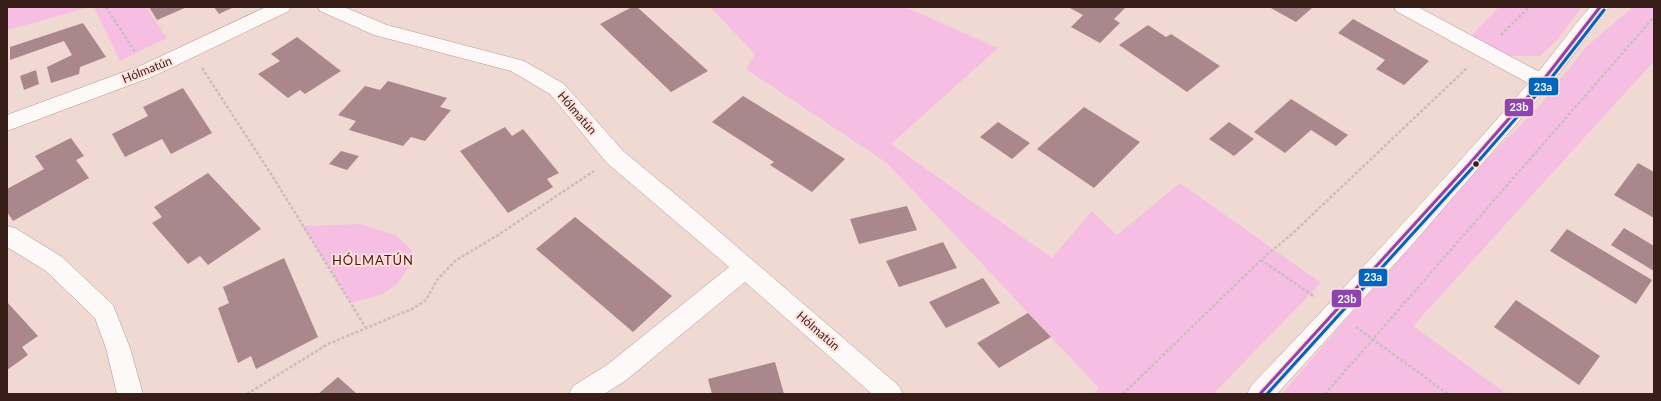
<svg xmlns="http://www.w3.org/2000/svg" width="1661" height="401" font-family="Lato,sans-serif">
	<rect width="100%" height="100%" fill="#f0d8d3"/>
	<path fill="#f7bee4" d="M7 7H90L7 30Z
		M94 7H146L167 38 120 61Z
		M710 7H905L998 48 891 144 1052 258 1092 211 1117 235 1180 183 1321 283 1213 394H1094L1099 388 887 163 746 69 755 54Z
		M1499 7H1582L1557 40 1540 56H1509L1471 36Z
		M1633 7H1654V61L1413 326 1507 394H1282L1457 189 1540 105 1586 47Z
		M360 224 396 235 412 251 411 264 397 284 383 294 351 303 303 226Z"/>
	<path fill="#a9878b" d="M149 7H187L157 20Z
		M214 7H234L219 14Z
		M632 7H637L708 71 671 92 600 24Z
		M1068 7H1126L1114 19 1120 23 1100 43 1071 27 1083 15Z
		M1269 7H1313L1296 22Z
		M1353 19 1429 61 1404 85 1376 69 1385 60 1338 33Z
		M83 23 106 57 80 67 79 74 51 83 47 67 72 55 64 41 10 60V47Z
		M1148 25 1166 37 1171 34 1220 66 1187 92 1119 45Z
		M297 37 341 71 305 94 300 90 288 98 258 74 280 61 271 54Z
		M36 70 39 84 24 90 20 76Z
		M388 81 447 98 440 107 451 110 425 141 411 137 403 146 349 130 356 121 338 115 365 86 380 90Z
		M183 88 212 133 171 154 162 139 125 157 112 134 148 116 143 107Z
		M743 96 792 126 845 159 812 192 770 165 774 162 712 122Z
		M1291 99 1348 135 1336 146 1311 130 1285 153 1254 132Z
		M1084 107 1140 142 1094 188 1037 149Z
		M998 122 1030 143 1012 159 980 137Z
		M1229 122 1254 139 1234 156 1209 139Z
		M505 127 512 136 523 129 559 173 547 179 553 187 508 213 460 151Z
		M71 138 84 156 76 160 89 178 13 221 7 212V189L44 169 35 156Z
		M341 151 359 156 347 170 329 164Z
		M1638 163 1654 172V218L1614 195Z
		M208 173 261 229 208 265 200 256 188 264 152 223 162 217 154 207Z
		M907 206 917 230 859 244 850 219Z
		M575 217 672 296 633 332 536 249Z
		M1624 228 1654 246V271L1611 245Z
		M1567 229 1652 280 1636 304 1550 251Z
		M943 242 957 268 899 287 886 261Z
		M284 258 318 337 256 369 251 356 238 363 218 308 229 303 223 287Z
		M983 278 1000 303 946 328 929 302Z
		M1516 300 1600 356 1579 385 1494 327Z
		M7 302 38 336 22 347 28 355 7 370Z
		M1028 313 1051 337 999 368 977 343Z
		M775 362 784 394H712L708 379Z
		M338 377 357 394H318Z"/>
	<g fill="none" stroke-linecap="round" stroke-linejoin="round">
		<defs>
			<path id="street" d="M266 7H291L289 11 154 76 7 131V115L140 66Z
				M318 7H344L387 25 524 61 564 84 623 151 686 203 899 386 903 394H872L745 282 625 381 604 394H569L573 386 607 365 729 267 607 163 550 94 511 71 374 35 320 11Z
				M1394 7H1418L1549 77 1552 82 1549 87 1542 89 1535 87 1396 11Z
				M7 226 15 228 62 257 113 305 130 348 143 394H117L106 348 95 318 46 271 7 247Z"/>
			<path id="secondary" d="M1590 7H1609L1555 79 1513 128 1410 247 1277 394H1247L1251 386C1347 285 1442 183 1533 78 1553 55 1570 30 1590 7Z"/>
		</defs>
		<use href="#street" stroke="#af9894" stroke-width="1"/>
		<use href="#secondary" stroke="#af9894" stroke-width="1"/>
		<path stroke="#c9bebd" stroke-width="2.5" stroke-dasharray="3 2" stroke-linecap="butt" d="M106 7 135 52
			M1501 35 1529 7
			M202 68 273 177 366 328
			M1261 260 1315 297
			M1356 327 1448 394
			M247 394 328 344 414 308 426 300 437 280 455 261 498 235 594 171
			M1123 394 1261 260 1294 232 1467 68
			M1325 394 1654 17"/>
		<use href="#street" fill="#fdf9f8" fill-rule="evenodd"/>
		<use href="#secondary" fill="#fdf9f8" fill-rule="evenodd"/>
		<defs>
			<path id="bus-1" d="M1260 394 1471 162 1548 74 1600 7"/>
			<path id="bus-2" d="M1267 394 1475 165 1552 77 1604 10"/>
		</defs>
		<use href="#bus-1" stroke="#ffe1db" stroke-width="6"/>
		<use href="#bus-2" stroke="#ffe1db" stroke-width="6"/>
		<use href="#bus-1" stroke="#8e44ad" stroke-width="3"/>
		<use href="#bus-2" stroke="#0065bd" stroke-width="3"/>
	</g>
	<circle fill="#381e19" stroke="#ffe1db" stroke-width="1.5" cx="1476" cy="164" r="3.5"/>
	<g text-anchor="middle" stroke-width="4" stroke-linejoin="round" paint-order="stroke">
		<g font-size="12" fill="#381e19" stroke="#ffe1db">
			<text transform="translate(147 70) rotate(-22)" y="4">Hólmatún</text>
			<text transform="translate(577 113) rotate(49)" y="4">Hólmatún</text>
			<text transform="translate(818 331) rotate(41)" y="4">Hólmatún</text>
		</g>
		<g font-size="13" letter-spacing="1" fill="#4d160e" stroke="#ffe1db">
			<text x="373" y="265">HÓLMATÚN</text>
		</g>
	</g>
	<g stroke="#ffe1db" stroke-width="1.5">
		<rect x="1528" y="77" width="31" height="19" rx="4" fill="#0065bd"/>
		<rect x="1504" y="98" width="30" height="19" rx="4" fill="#8e44ad"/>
		<rect x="1358" y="268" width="30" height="19" rx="4" fill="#0065bd"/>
		<rect x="1331" y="289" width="31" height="19" rx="4" fill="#8e44ad"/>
	</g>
	<g font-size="11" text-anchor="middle" font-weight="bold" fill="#fff">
		<text x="1543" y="91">23a</text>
		<text x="1519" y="111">23b</text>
		<text x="1373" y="281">23a</text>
		<text x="1347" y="303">23b</text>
	</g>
	<rect width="1661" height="401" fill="none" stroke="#381e19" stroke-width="16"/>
</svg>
